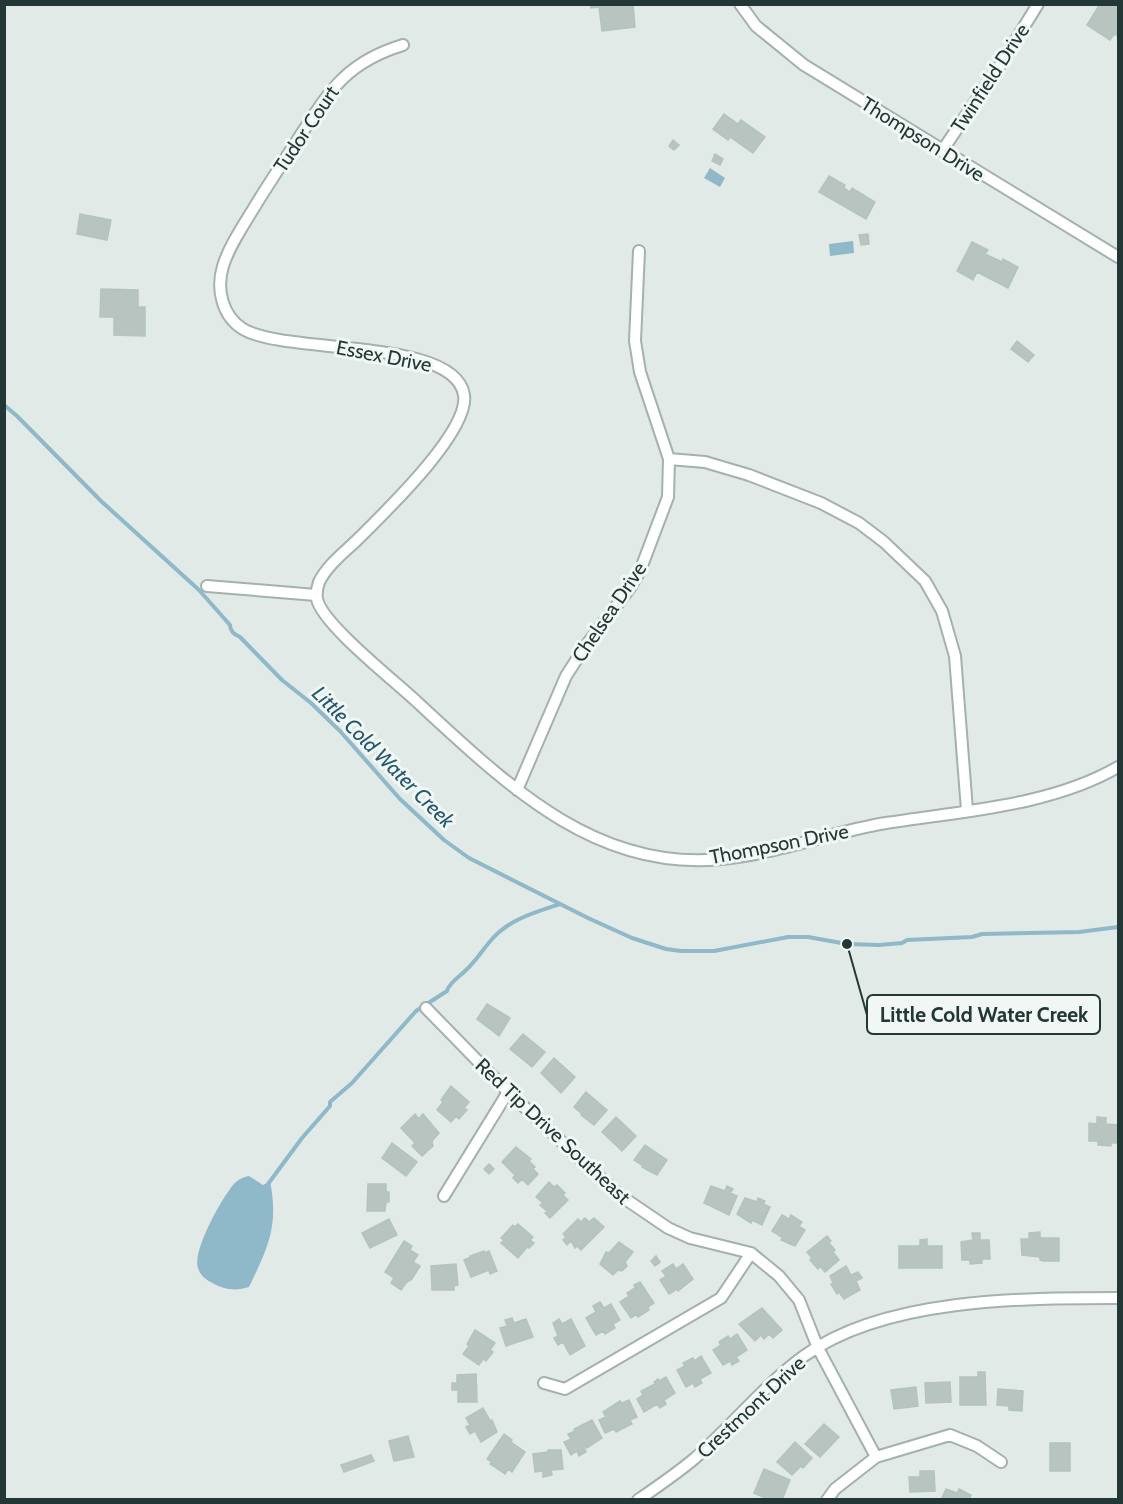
<svg xmlns="http://www.w3.org/2000/svg" width="1123" height="1504" font-family="Cabin,sans-serif">
	<rect width="100%" height="100%" fill="#e1eae7"/>
	<path fill="#8fb8c9" d="M710 168 725 178 720 187 704 178Z
		M853 241 854 253 830 256 829 244Z
		M249 1176 263 1185 270 1181C279 1226 268 1247 249 1287 236 1291 225 1290 214 1284 207 1280 200 1276 198 1268 192 1251 222 1198 233 1185 237 1180 243 1177 249 1176Z"/>
	<g fill="none" stroke-linecap="round" stroke-linejoin="round">
		<path stroke="#8fb8c9" stroke-width="4" d="M4 405 17 416 101 501 199 590 230 625C230 631 235 635 240 637L282 680 311 703 340 731 400 799 444 840 469 858 588 918 632 938 666 949 681 951H714L788 937H808L847 944 879 945 902 943 907 940 972 937 982 934 1079 932 1118 927
			M268 1184 302 1138 330 1106V1102L352 1083 416 1011 447 991C449 983 459 977 465 971 476 961 483 949 493 938 510 919 536 912 560 904"/>
	</g>
	<path fill="#b7c4c0" stroke="#b4c3bf" stroke-width="1.5" d="M590 4H633L635 27 602 31 599 7 591 8Z
		M1100 4H1118V36L1114 34 1110 40 1087 25Z
		M724 114 738 124 741 120 765 137 753 153 730 137 728 140 713 129Z
		M673 140 679 145 674 150 669 146Z
		M715 154 723 159 720 165 712 161Z
		M829 176 845 185 844 188 850 192 852 188 875 202 866 219 819 192Z
		M80 214 111 220 107 240 77 234Z
		M868 234 869 244 861 245 859 235Z
		M972 242 988 250 985 254 1002 262 1003 259 1018 267 1008 288 977 272 973 280 957 271Z
		M101 289 138 290V307H145V336L114 335V317H100Z
		M1017 341 1034 355 1028 362 1011 349Z
		M487 1004 510 1018 499 1036 477 1019Z
		M523 1034 545 1052 532 1067 510 1049Z
		M554 1058 575 1077 561 1093 541 1073Z
		M451 1086 469 1102 464 1108 467 1110 459 1119 456 1116 451 1122 437 1110 443 1102 441 1100Z
		M586 1092 607 1110 594 1125 581 1115 582 1114 574 1107Z
		M415 1114 419 1119 423 1114 439 1133 432 1141 433 1146 422 1156 412 1146 415 1143 401 1128Z
		M616 1117 636 1136 622 1151 602 1132Z
		M1097 1117 1106 1118V1124L1118 1125V1143H1111V1146L1098 1145V1141H1089V1123L1097 1124Z
		M392 1143 417 1162 406 1176 382 1158Z
		M645 1145 667 1160 657 1175 642 1167 643 1166 634 1160Z
		M516 1147 531 1159 529 1161 535 1167 533 1169 538 1174 528 1185 522 1179 518 1183 513 1178 516 1174H514L502 1162Z
		M489 1164 494 1169 489 1174 484 1169Z
		M549 1182 554 1187 557 1185 565 1193 563 1195 568 1200 550 1218 545 1213 547 1211 540 1205 543 1203 536 1197Z
		M368 1184H386V1192H389V1202H386L385 1211H367Z
		M711 1186 725 1191 727 1186 733 1189 730 1193 737 1196 729 1215 704 1203Z
		M745 1198 757 1202 758 1198 765 1201 763 1204 770 1207 762 1225 752 1220 751 1223 737 1214Z
		M782 1215 789 1219 791 1215 802 1222 799 1226 805 1230 795 1246 781 1240 783 1238 772 1231Z
		M585 1218 589 1222 594 1218 604 1227 581 1250 577 1246 575 1248 571 1241 567 1245 563 1240 566 1237 563 1234 578 1219 581 1222Z
		M389 1219 397 1235 370 1248 362 1233Z
		M518 1224 533 1237 530 1240 534 1243 529 1248 527 1247 518 1258 501 1243 504 1240 501 1238 513 1225 515 1227Z
		M1040 1232V1238H1059V1261H1043L1040 1260V1257L1022 1255 1021 1239H1029V1233Z
		M972 1233H980V1240H989L990 1259H982V1263L970 1264V1260H962L961 1242 973 1240Z
		M827 1236 831 1241 829 1243 835 1250 833 1252 839 1260 825 1272 820 1266 818 1269 810 1260 812 1258 807 1252Z
		M927 1239V1246H942V1268H899V1246H920V1240Z
		M404 1241 412 1246 410 1250 418 1255 413 1262 420 1266 412 1279 406 1283 401 1290 391 1283 394 1278 385 1272Z
		M619 1242 633 1252 625 1262 627 1266 622 1271 618 1270 613 1275 600 1264 606 1252 609 1253Z
		M484 1251V1253L489 1251 497 1271 490 1274 489 1270 471 1277 464 1260 471 1257 470 1256Z
		M656 1256 660 1262 655 1266 651 1261Z
		M456 1264 458 1285 454 1286V1290H432L431 1266Z
		M673 1264 676 1269 683 1264 693 1279 678 1291 677 1289 669 1294 660 1280 666 1276 662 1271Z
		M846 1266 851 1275 858 1272 862 1278 856 1281 860 1290 844 1299 839 1292 837 1294 831 1284 833 1283 830 1276Z
		M640 1282 654 1303 648 1307 649 1310 638 1317 637 1314 631 1318 620 1302 629 1296 627 1293 635 1288 634 1285Z
		M600 1302 604 1308 611 1304 620 1320 613 1324 615 1328 605 1334 603 1331 596 1335 586 1318 596 1312 593 1306Z
		M762 1308 782 1330 773 1338 769 1334 764 1339 761 1335 755 1341 739 1324Z
		M512 1318 514 1323 526 1319 533 1337 506 1346 500 1328 507 1326 505 1320Z
		M559 1319 562 1324 571 1319 585 1346 570 1355 563 1342 558 1345 554 1338 558 1336 553 1323Z
		M475 1330 495 1343 490 1350 493 1352 486 1361 483 1359 479 1365 463 1354 469 1346 467 1344Z
		M737 1334 747 1350 736 1357 739 1361 732 1365 730 1361 723 1365 713 1350 721 1345 719 1342 728 1336 730 1339Z
		M701 1356 711 1373 700 1379 702 1383 695 1387 693 1383 686 1387 677 1370 685 1366 683 1363 693 1358 694 1361Z
		M978 1372H985L986 1405H960V1377H978Z
		M476 1374 477 1402H458V1390H452V1383H457V1375Z
		M666 1377 675 1393 664 1400 666 1404 660 1408 657 1404 644 1412 637 1399 643 1395 641 1391 655 1384 654 1382 658 1379 659 1381Z
		M950 1382 951 1402 926 1403 925 1383Z
		M916 1387 918 1406 894 1409 891 1390Z
		M998 1389 1023 1391 1022 1411 1009 1410V1406L997 1405Z
		M629 1400 637 1417 630 1420 632 1424 616 1432 614 1429 605 1433 599 1420 606 1417 603 1412 620 1401 622 1403Z
		M483 1408 491 1422 492 1420 497 1432 481 1442 475 1431 470 1434 466 1427 470 1425 466 1418Z
		M592 1420 602 1438 587 1448 586 1446 584 1447 586 1452 579 1456 577 1451 571 1455 564 1442 571 1439 568 1434 575 1431 574 1429Z
		M824 1424 839 1437 820 1457 805 1444Z
		M504 1434 512 1440 511 1442 525 1452 512 1472 508 1469 505 1474 490 1464 492 1462 487 1459Z
		M408 1436 414 1457 394 1461 389 1441Z
		M795 1442 812 1458 803 1468 801 1466 792 1475 777 1462Z
		M1050 1443H1070V1471H1050Z
		M548 1450H561L563 1469 551 1470 552 1475 543 1477V1471L535 1472 533 1454 548 1452Z
		M371 1455 374 1461 344 1472 341 1465Z
		M764 1469 790 1480 782 1500H770L754 1493Z
		M920 1471H934L935 1491 910 1492 909 1477H920Z
		M946 1489 957 1493 959 1489 971 1495 969 1500H941Z"/>
	<g fill="none" stroke-linecap="round" stroke-linejoin="round">
		<defs>
			<path id="street" d="M740 4 756 26 804 65 1118 257
				M403 45C347 62 330 90 300 136 284 161 267 186 252 211 241 229 229 247 223 266 216 289 222 316 243 329 286 355 455 337 464 395 470 432 381 516 355 542 342 554 327 566 319 582 317 588 316 593 317 599 322 624 395 681 416 701 502 780 593 872 721 859 777 854 831 832 886 823 962 811 1051 806 1118 767
				M942 151 1001 64 1038 4
				M669 459 705 462 749 475 821 503 859 523 884 542 925 581 942 611 955 656 967 810
				M207 586 316 595
				M517 790 566 676 584 648 630 588 640 571 668 497 669 459 640 372 635 341 639 251
				M426 1008 508 1092 618 1194 668 1228 690 1238 751 1253 779 1276 799 1300 818 1348 876 1457 835 1489 827 1500
				M444 1196 508 1092
				M544 1383 565 1389 721 1298 751 1253
				M876 1457 950 1435 977 1446 1001 1462
				M638 1500C657 1487 676 1474 694 1459 732 1426 763 1386 804 1356 884 1298 1022 1298 1118 1298"/>
		</defs>
		<use href="#street" stroke="#a4b1ae" stroke-width="14"/>
		<use href="#street" stroke="#fff" stroke-width="10"/>
	</g>
	<g text-anchor="middle" stroke-width="6" stroke-linejoin="round" paint-order="stroke">
		<g font-size="20" fill="#233836" stroke="#f1f7f5">
			<text transform="translate(990 78) rotate(-57)" y="7">Twinfield Drive</text>
			<text transform="translate(306 129) rotate(-56)" y="7">Tudor Court</text>
			<text transform="translate(923 139) rotate(32)" y="7">Thompson Drive</text>
			<text transform="translate(384 356) rotate(11)" y="7">Essex Drive</text>
			<text transform="translate(609 612) rotate(-56)" y="7">Chelsea Drive</text>
			<text transform="translate(779 844) rotate(-11)" y="7">Thompson Drive</text>
			<text transform="translate(553 1131) rotate(43)" y="7">Red Tip Drive Southeast</text>
			<text transform="translate(751 1407) rotate(-43)" y="7">Crestmont Drive</text>
		</g>
		<g font-size="21" font-style="italic" fill="#24576d" stroke="#f1f7f5">
			<text transform="translate(383 757) rotate(45)" y="7">Little Cold Water Creek</text>
		</g>
	</g>
	<path fill="none" stroke="#233836" stroke-width="2" d="M847 944L867 1015"/>
	<circle fill="#233836" stroke="#f1f7f5" stroke-width="2" cx="847" cy="944" r="6"/>
	<rect fill="#f1f7f5" stroke="#233836" stroke-width="2" x="867" y="995" width="233" height="39" rx="6"/>
	<g font-size="21" text-anchor="middle" font-weight="bold" fill="#233836">
		<text x="984" y="1022">Little Cold Water Creek</text>
	</g>
	<rect width="1123" height="1504" fill="none" stroke="#233836" stroke-width="12"/>
</svg>
